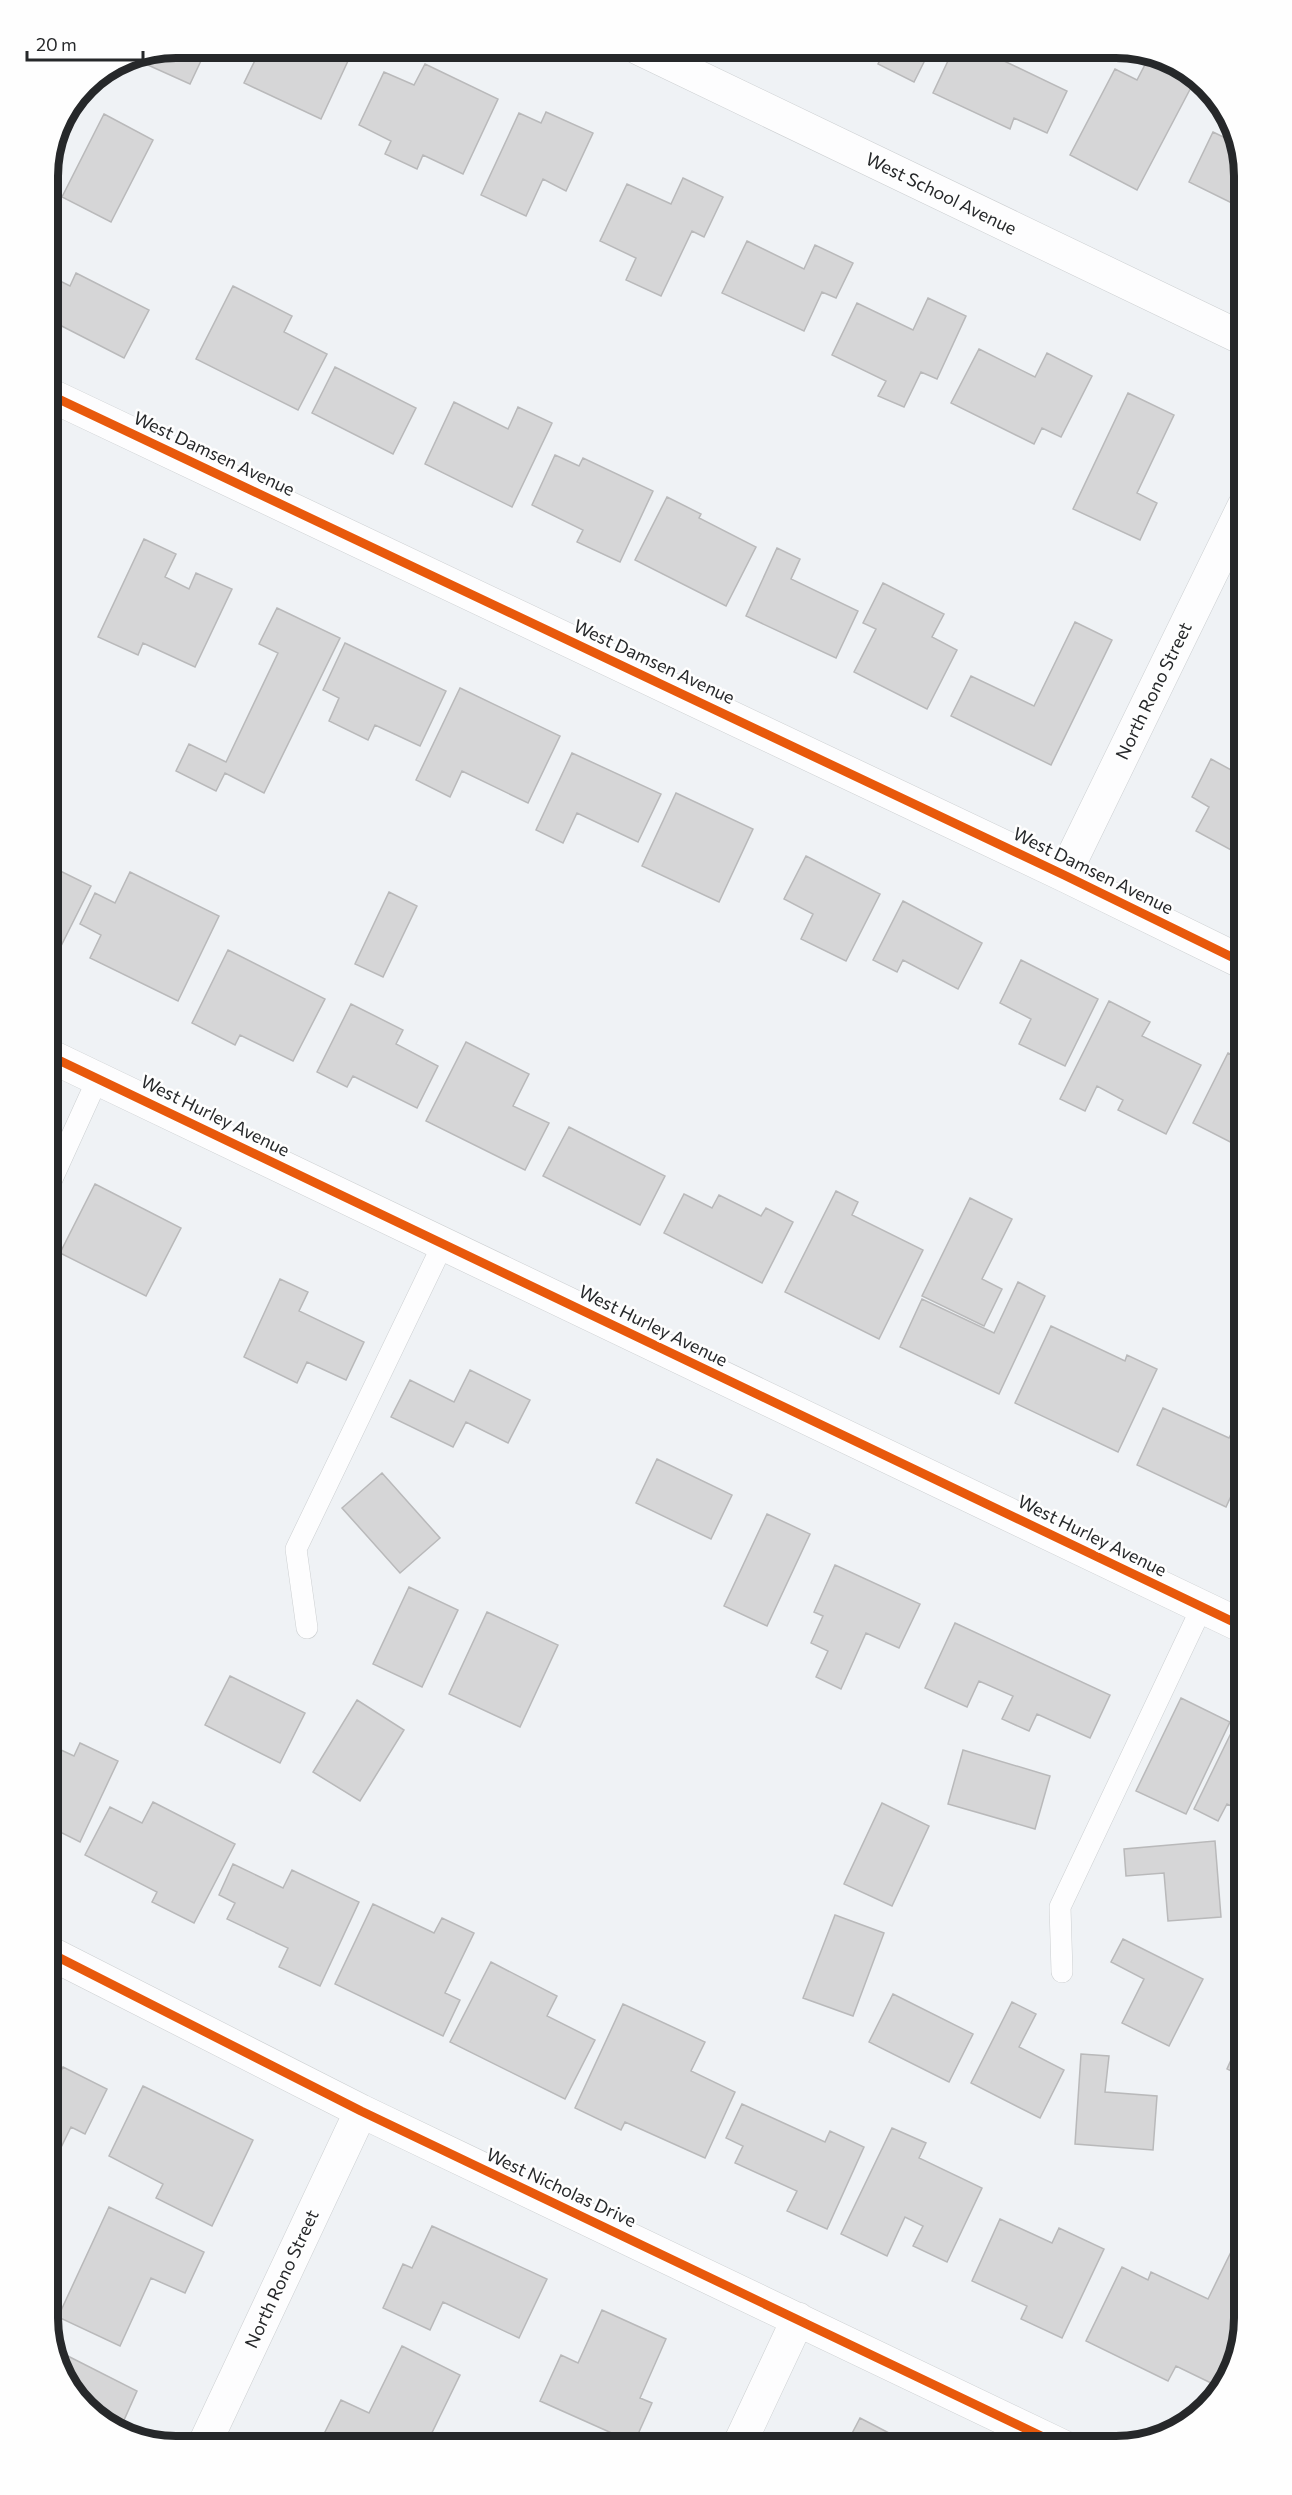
<svg xmlns="http://www.w3.org/2000/svg" width="1292" height="2495" font-family="Commissioner,sans-serif">
	<rect width="100%" height="100%" fill="#eff2f5"/>
	<path fill="#d6d6d7" stroke="#b9b9ba" stroke-width="1.5" d="M176 48H207L190 84 130 57Z
		M261 48H354L321 119 244 83Z
		M886 48H931L914 82 878 64Z
		M954 48H977L1067 91 1047 133 1014 118 1010 129 933 93Z
		M1149 57 1194 74 1196 78 1137 190 1070 155 1115 69 1137 80Z
		M425 64 498 99 463 174 423 155 417 169 385 154 391 141 359 125 384 72 414 85Z
		M546 112 593 133 566 191 543 179 526 216 481 195 519 113 541 123Z
		M104 114 153 140 111 222 62 197Z
		M1213 132 1238 144 1244 176V209L1189 182Z
		M683 178 723 197 704 237 692 231 661 296 626 280 636 258 600 241 627 184 671 204Z
		M1244 215V241L1234 236Z
		M747 241 804 269 815 245 853 263 836 298 822 292 804 331 722 293Z
		M76 273 149 310 124 358 48 319 50 306 48 305V275L70 286Z
		M233 286 292 316 284 332 327 354 298 410 196 359Z
		M928 298 966 316 937 379 921 372 904 407 878 396 886 381 832 355 857 303 913 330Z
		M979 349 1035 377 1047 353 1092 376 1061 437 1042 428 1034 444 951 403Z
		M335 367 416 408 393 454 312 413Z
		M1128 393 1174 415 1137 493 1157 503 1140 540 1073 509Z
		M454 402 508 429 518 407 552 423 512 507 425 464Z
		M555 455 579 466 583 458 653 491 620 562 577 542 583 530 532 505Z
		M667 497 701 514 699 518 756 547 726 606 635 560Z
		M144 539 176 554 165 577 189 589 196 573 232 589 195 667 143 643 138 655 98 637Z
		M777 548 800 559 791 579 858 611 836 658 746 616Z
		M883 583 944 614 932 637 957 650 927 709 854 672 876 629 863 623Z
		M277 608 340 638 264 793 225 773 216 791 176 771 189 744 226 762 278 653 259 644Z
		M1075 622 1112 640 1051 765 951 716 971 676 1034 706Z
		M345 643 446 691 420 746 375 725 368 740 329 721 339 698 323 690Z
		M460 688 560 736 528 803 462 771 450 797 416 780Z
		M572 753 661 794 638 842 577 813 563 843 536 830Z
		M1211 759 1244 777V857L1196 831 1209 807 1192 797Z
		M676 793 753 829 719 902 642 866Z
		M806 856 880 894 846 961 801 939 813 914 784 899Z
		M48 865 91 886 60 948 48 942Z
		M130 872 219 916 178 1001 90 958 101 935 80 924 95 893 115 903Z
		M389 892 417 906 383 977 355 964Z
		M903 901 982 943 958 989 903 960 897 972 873 960Z
		M228 950 325 999 293 1061 240 1035 235 1045 192 1023Z
		M1021 960 1098 999 1065 1066 1019 1044 1031 1019 1000 1003Z
		M1109 1001 1150 1022 1142 1036 1201 1065 1166 1134 1118 1110 1123 1100 1097 1086 1085 1111 1060 1099Z
		M351 1004 403 1030 396 1044 438 1066 417 1108 353 1076 347 1087 317 1072Z
		M466 1042 529 1074 513 1106 549 1123 525 1170 426 1121Z
		M1228 1053 1244 1061V1149L1193 1123Z
		M569 1127 665 1176 640 1225 543 1176Z
		M95 1184 181 1228 146 1296 60 1253Z
		M836 1191 858 1202 852 1215 923 1250 879 1339 785 1292Z
		M684 1194 712 1208 719 1195 761 1216 766 1208 793 1222 762 1283 664 1233Z
		M970 1198 1012 1219 982 1279 1002 1289 984 1326 922 1296Z
		M280 1279 308 1292 299 1311 364 1342 346 1380 307 1362 297 1383 244 1357Z
		M1018 1282 1045 1296 999 1394 900 1347 922 1299 994 1333Z
		M1051 1326 1125 1361 1127 1355 1157 1369 1118 1452 1015 1403Z
		M470 1370 530 1400 508 1443 466 1422 453 1447 391 1417 410 1380 454 1402Z
		M1163 1408 1229 1438 1233 1430 1244 1435V1468L1226 1507 1137 1465Z
		M657 1459 732 1495 711 1539 636 1503Z
		M382 1473 440 1538 400 1573 342 1508Z
		M767 1514 810 1534 767 1626 724 1606Z
		M835 1565 920 1604 899 1648 866 1633 841 1689 816 1677 828 1651 811 1643 823 1616 814 1612Z
		M409 1587 458 1610 422 1687 373 1664Z
		M487 1612 558 1645 520 1727 449 1694Z
		M955 1623 1110 1695 1090 1738 1037 1714 1029 1731 1002 1719 1013 1696 979 1681 967 1707 925 1688Z
		M230 1676 305 1713 280 1763 205 1725Z
		M1181 1698 1230 1722 1186 1814 1136 1791Z
		M357 1700 404 1730 360 1801 313 1772Z
		M1235 1725 1244 1730V1812L1227 1804 1218 1821 1194 1809Z
		M80 1743 118 1761 80 1842 48 1826 55 1810 48 1806V1744L74 1756Z
		M963 1750 1050 1776 1035 1829 948 1804Z
		M153 1802 235 1844 194 1923 152 1902 157 1892 85 1855 110 1807 142 1823Z
		M882 1803 929 1826 892 1906 844 1884Z
		M1215 1841 1221 1917 1168 1921 1164 1873 1126 1876 1124 1849Z
		M233 1864 283 1888 292 1870 359 1902 320 1986 279 1967 288 1948 227 1919 235 1903 219 1895Z
		M373 1904 434 1933 442 1918 474 1933 445 1993 460 2000 443 2036 335 1984Z
		M835 1915 884 1933 853 2016 803 1998Z
		M1123 1939 1203 1979 1169 2046 1122 2023 1144 1979 1111 1962Z
		M491 1962 557 1996 547 2016 595 2040 565 2099 450 2042Z
		M893 1994 973 2034 949 2082 869 2042Z
		M1012 2002 1036 2014 1019 2047 1064 2070 1040 2118 971 2083Z
		M623 2004 705 2042 691 2071 735 2092 705 2158 625 2122 621 2130 575 2108Z
		M1244 2031V2077L1227 2069Z
		M1081 2054 1109 2056 1105 2092 1157 2096 1153 2150 1075 2144Z
		M63 2067 107 2089 85 2134 71 2127 50 2170 48 2169V2096Z
		M143 2086 253 2140 212 2226 156 2198 163 2184 109 2156Z
		M742 2104 825 2142 830 2131 864 2147 827 2229 787 2211 797 2191 735 2163 743 2146 726 2138Z
		M892 2128 926 2143 919 2158 982 2188 947 2262 913 2246 923 2226 905 2217 887 2256 841 2234Z
		M109 2207 204 2252 185 2293 151 2278 120 2346 58 2317Z
		M1000 2219 1052 2243 1059 2228 1104 2249 1062 2338 1021 2319 1027 2306 972 2281Z
		M432 2226 547 2279 519 2338 443 2302 430 2330 383 2308 403 2264 412 2268Z
		M1232 2250 1244 2255V2319L1213 2384 1176 2366 1168 2381 1086 2341 1122 2267 1148 2280 1151 2272 1208 2299Z
		M602 2310 666 2339 640 2398 652 2403 634 2443 540 2401 561 2355 578 2363Z
		M402 2346 460 2375 425 2447H335L321 2440 341 2400 369 2413Z
		M54 2349 137 2391 120 2429 98 2421 58 2368Z
		M860 2418 916 2447H845Z"/>
	<g fill="none" stroke-linecap="round" stroke-linejoin="round">
		<defs>
			<path id="service" d="M48 1188 98 1078
				M307 1628 296 1549 443 1244
				M1062 1972 1060 1907 1202 1607"/>
			<path id="minor" d="M638 48 1244 339
				M48 394 1064 875 1244 963
				M1064 875 1244 506
				M48 1952 361 2111 1064 2447
				M203 2447 361 2111
				M738 2447 798 2319"/>
			<path id="tertiary" d="M48 1055 1244 1627"/>
		</defs>
		<use href="#service" stroke="#cccfd1" stroke-width="22"/>
		<use href="#minor" stroke="#cccfd1" stroke-width="34"/>
		<use href="#tertiary" stroke="#cccfd1" stroke-width="34"/>
		<use href="#service" stroke="#fdfdfe" stroke-width="21"/>
		<use href="#minor" stroke="#fdfdfe" stroke-width="33"/>
		<use href="#tertiary" stroke="#fdfdfe" stroke-width="33"/>
		<defs>
			<path id="cycleway" d="M48 394 1064 875 1244 963
				M48 1055 1244 1627
				M48 1952 361 2111 1064 2447"/>
		</defs>
		<use href="#cycleway" stroke="#fefefe" stroke-width="13"/>
		<use href="#cycleway" stroke="#e8590c" stroke-width="9"/>
	</g>
	<g text-anchor="middle" stroke-width="5" stroke-linejoin="round" paint-order="stroke">
		<g font-size="18" fill="#26282a" stroke="#fefefe">
			<text transform="translate(941 194) rotate(26)" y="6">West School Avenue</text>
			<text transform="translate(214 454) rotate(25)" y="6">West Damsen Avenue</text>
			<text transform="translate(654 662) rotate(25)" y="6">West Damsen Avenue</text>
			<text transform="translate(1154 691) rotate(-64)" y="6">North Rono Street</text>
			<text transform="translate(1093 871) rotate(26)" y="6">West Damsen Avenue</text>
			<text transform="translate(215 1116) rotate(26)" y="6">West Hurley Avenue</text>
			<text transform="translate(653 1326) rotate(26)" y="6">West Hurley Avenue</text>
			<text transform="translate(1092 1536) rotate(26)" y="6">West Hurley Avenue</text>
			<text transform="translate(561 2188) rotate(25)" y="6">West Nicholas Drive</text>
			<text transform="translate(282 2279) rotate(-65)" y="6">North Rono Street</text>
		</g>
	</g>
	<path d="M0 0H1292V2495H0ZM176 58H1116A118 118 0 0 1 1234 176V2318A118 118 0 0 1 1116 2436H176A118 118 0 0 1 58 2318V176A118 118 0 0 1 176 58Z" fill="#fefefe" fill-rule="evenodd"/>
	<path fill="none" stroke="#26282a" stroke-width="8" d="M176 58H1116A118 118 0 0 1 1234 176V2318A118 118 0 0 1 1116 2436H176A118 118 0 0 1 58 2318V176A118 118 0 0 1 176 58Z"/>
	<path d="M27 51v9h116v-9" fill="none" stroke="#26282a" stroke-width="3"/>
	<text x="36" y="51" font-size="18" fill="#26282a" stroke="#fefefe" stroke-width="4.5" paint-order="stroke">20 m</text>
</svg>
